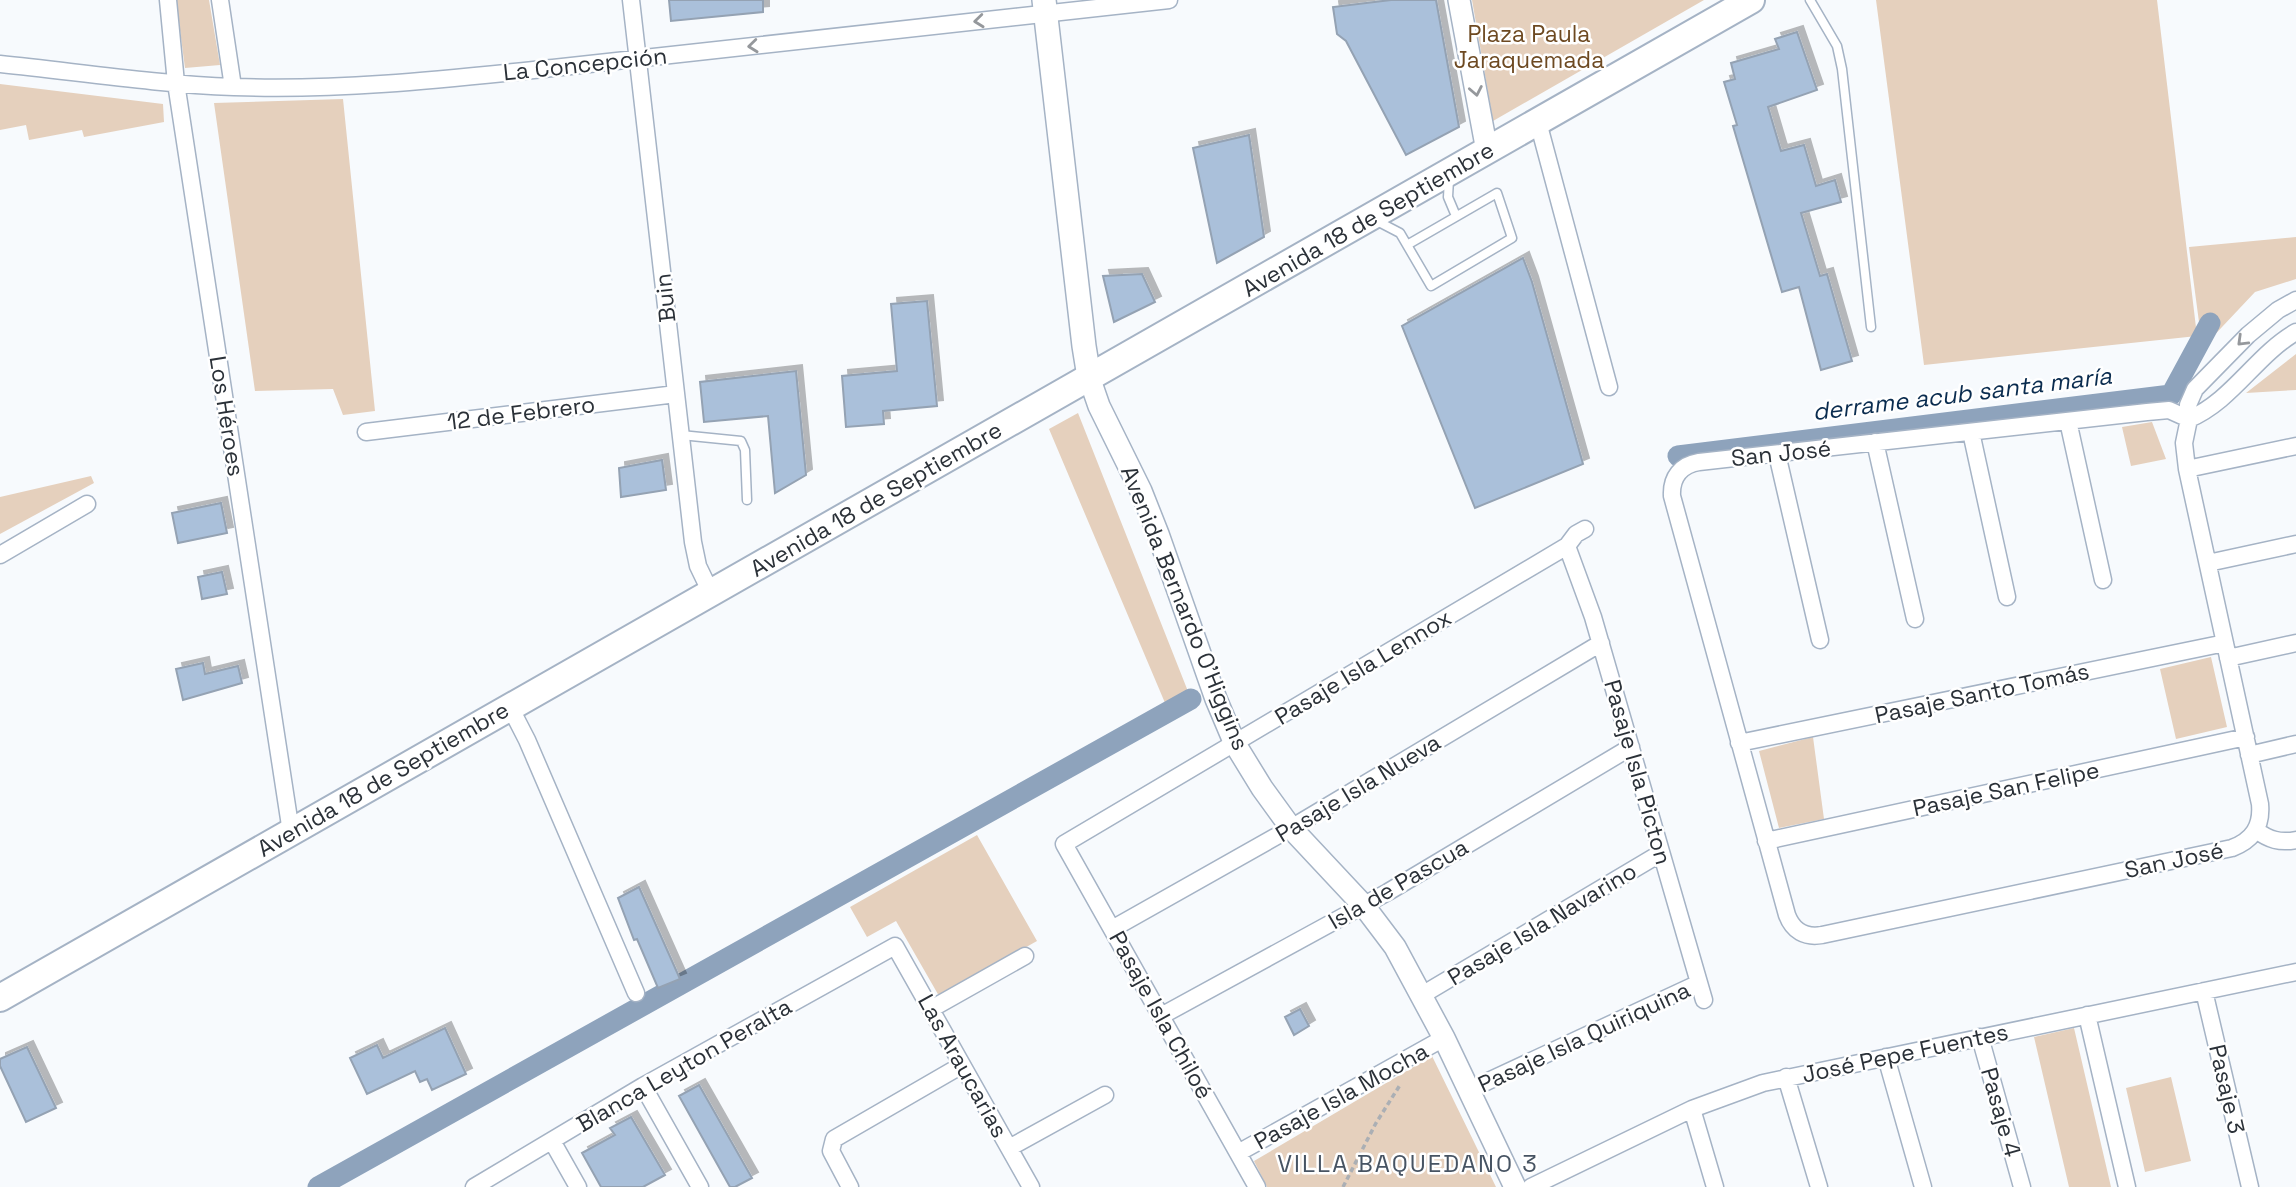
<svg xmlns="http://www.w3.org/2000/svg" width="2296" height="1187" font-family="'Space Grotesk',sans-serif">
	<defs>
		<filter id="shadow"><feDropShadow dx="6" dy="-6" stdDeviation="0" flood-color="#0004"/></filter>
	</defs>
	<rect width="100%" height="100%" fill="#f7fafd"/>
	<path fill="#e5d0bd" d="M176 0H209L220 65 185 68Z
		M1472 0H1704L1493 121Z
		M1876 0H2157L2197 336 1924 365Z
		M0 84 163 104 164 122 84 137 82 130 29 140 26 125 0 130Z
		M343 99 375 411 343 415 333 389 255 391 214 103Z
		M2296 237V279L2255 292 2206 344 2201 337 2189 247Z
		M2296 354V390L2246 393Z
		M1078 413 1191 699 1168 710 1049 429Z
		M2152 422 2166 459 2131 466 2122 427Z
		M91 476 94 483 0 534V497Z
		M2211 657 2227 727 2176 739 2160 669Z
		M1813 737 1824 819 1779 828 1759 751Z
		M977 835 1037 941 939 996 896 921 867 937 850 907Z
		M2074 1028 2111 1187H2069L2034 1037Z
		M1432 1056 1496 1187H1267L1254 1161Z
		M2171 1077 2191 1161 2145 1172 2126 1088Z"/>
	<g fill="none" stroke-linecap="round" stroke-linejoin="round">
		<path stroke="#8ea3bc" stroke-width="21" d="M1678 456 2171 395 2210 323
			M318 1187 1191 699"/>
	</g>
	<path fill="#aac0da" stroke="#94a2b3" stroke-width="2" filter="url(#shadow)" d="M669 0H763V12L671 21Z
		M1391 0H1436L1459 127 1406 155 1346 41 1337 34 1333 7Z
		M1797 32 1817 90 1768 107 1781 151 1804 145 1816 186 1835 180 1841 202 1801 213 1820 276 1827 274 1852 361 1821 370 1799 287 1782 292 1733 126 1737 125 1724 82 1735 79 1731 63 1779 49 1775 39Z
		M1249 135 1264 237 1217 263 1193 148Z
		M1523 258 1532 282 1583 464 1475 508 1402 326Z
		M1142 274 1155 302 1114 322 1103 276Z
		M927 301 937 406 883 411 884 424 846 427 842 376 897 371 891 304Z
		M796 371 806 475 775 493 768 416 704 422 700 382Z
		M662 460 666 490 621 497 619 468Z
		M221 503 227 533 178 543 172 513Z
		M222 572 227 594 202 599 198 577Z
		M203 663 205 674 238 666 242 683 183 700 176 669Z
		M639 887 680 979 658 988 637 939 634 940 618 898Z
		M1300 1009 1309 1026 1294 1035 1285 1017Z
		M445 1028 466 1074 432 1090 427 1079 420 1082 415 1071 367 1094 350 1058 377 1045 383 1058Z
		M27 1047 56 1108 26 1122 0 1066V1059Z
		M699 1085 752 1178 735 1187H730L679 1096Z
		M631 1117 665 1175 643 1187H601L582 1153 615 1135 610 1128Z"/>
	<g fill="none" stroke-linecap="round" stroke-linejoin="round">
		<defs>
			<path id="service" d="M1810 0 1837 46 1842 69 1871 327
				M1449 179 1448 197 1456 216
				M1375 220 1400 233 1431 286 1512 238 1497 193 1407 245
				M681 435 741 441 745 450 747 500"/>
			<path id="minor" d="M168 0 176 83 291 832
				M220 0 233 87
				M631 0 693 542 698 566 711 593
				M0 64C78 72 156 84 234 87 340 91 447 79 553 68L1169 0
				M1538 122 1609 387
				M2189 419 2169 410 2147 412 1699 462C1681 465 1671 477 1672 496L1787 915C1793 931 1805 938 1822 935L2232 848C2253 840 2262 826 2260 804L2187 469 2184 443 2189 419 2188 405 2195 389 2248 335 2278 310 2296 300
				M2189 419C2232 401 2256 355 2296 332
				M2068 421 2103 580
				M366 432 676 394
				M1971 432 2007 597
				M1875 442 1915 619
				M1777 454 1820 640
				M2187 469 2296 446
				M1567 546 1593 617 1704 1000
				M0 555 87 504
				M2208 563 2296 544
				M2228 658 2296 643
				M510 707 527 740 636 993
				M1739 743 2225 643
				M2249 755 2296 744
				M2256 830C2269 840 2280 843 2296 840
				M1766 841 2246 737
				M1112 929 1291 828 1601 643
				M2204 991 2250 1187
				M1422 995 1661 853
				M931 1009 1025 956
				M2087 1015 2127 1187
				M1161 1016 1388 892 1631 747
				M1980 1037 2022 1187
				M1886 1057 1923 1187
				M1786 1077 1819 1187
				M643 1086 700 1187
				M1469 1090 1699 983
				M1692 1109 1715 1187
				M552 1141 578 1187
				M1009 1148 1105 1095
				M1238 1153 1444 1038
				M474 1187 643 1086 895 946 1031 1187
				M850 1187 831 1151 834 1139 962 1065
				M1257 1187 1064 844 1567 546 1576 534 1585 529
				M1531 1187 1692 1109 1763 1083 2296 972"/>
			<path id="tertiary" d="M1459 0 1487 151
				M1089 377 1099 406 1141 491 1158 534 1216 699 1235 744 1262 788 1291 828 1364 906 1395 947 1444 1038 1515 1187"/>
			<path id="secondary" d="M1044 0 1084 346 1089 377"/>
			<path id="primary" d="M0 998 1751 0"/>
		</defs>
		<use href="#service" stroke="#a5b3c5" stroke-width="11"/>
		<use href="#minor" stroke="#a5b3c5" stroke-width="19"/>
		<use href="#tertiary" stroke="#a5b3c5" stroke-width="24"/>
		<use href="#secondary" stroke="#a5b3c5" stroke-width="26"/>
		<use href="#primary" stroke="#a5b3c5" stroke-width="30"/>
		<path stroke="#abafb4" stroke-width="3.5" stroke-dasharray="5 3.5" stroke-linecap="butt" d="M1343 1187 1376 1123 1400 1085"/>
		<use href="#service" stroke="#fff" stroke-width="8"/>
		<use href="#minor" stroke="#fff" stroke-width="16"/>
		<use href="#tertiary" stroke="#fff" stroke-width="21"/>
		<use href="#secondary" stroke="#fff" stroke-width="23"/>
		<use href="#primary" stroke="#fff" stroke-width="26"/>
	</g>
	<defs><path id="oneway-chevron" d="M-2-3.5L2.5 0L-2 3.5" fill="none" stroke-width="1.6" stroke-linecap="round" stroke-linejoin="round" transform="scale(1.75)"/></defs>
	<g stroke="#95989c">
		<use href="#oneway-chevron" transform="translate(979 21) rotate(174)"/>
		<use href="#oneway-chevron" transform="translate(753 46) rotate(174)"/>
		<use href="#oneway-chevron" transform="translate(1476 91) rotate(79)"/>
		<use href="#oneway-chevron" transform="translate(2242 341) rotate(136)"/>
	</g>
	<g text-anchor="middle" stroke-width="5" stroke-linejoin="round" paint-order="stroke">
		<g font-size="23" fill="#6d4921" stroke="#fff">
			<text x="1529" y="42">Plaza Paula<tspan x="1529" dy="26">Jaraquemada</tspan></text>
		</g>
		<g font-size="23" fill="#2b3138" stroke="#fff">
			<text transform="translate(585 64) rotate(-6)" y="8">La Concepción</text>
			<text transform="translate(1368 219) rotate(-30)" y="8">Avenida 18 de Septiembre</text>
			<text transform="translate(665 298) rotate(-96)" y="8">Buin</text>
			<text transform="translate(521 413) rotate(-7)" y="8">12 de Febrero</text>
			<text transform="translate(227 416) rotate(81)" y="8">Los Héroes</text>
			<text transform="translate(1781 453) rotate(-6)" y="8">San José</text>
			<text transform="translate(876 499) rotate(-30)" y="8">Avenida 18 de Septiembre</text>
			<text transform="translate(1185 608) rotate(68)" y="8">Avenida Bernardo O'Higgins</text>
			<text transform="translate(1363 667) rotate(-31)" y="8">Pasaje Isla Lennox</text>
			<text transform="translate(1982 693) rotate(-12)" y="8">Pasaje Santo Tomás</text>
			<text transform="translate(1638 772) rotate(74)" y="8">Pasaje Isla Picton</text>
			<text transform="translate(383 779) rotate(-30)" y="8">Avenida 18 de Septiembre</text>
			<text transform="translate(1358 788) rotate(-31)" y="8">Pasaje Isla Nueva</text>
			<text transform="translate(2006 789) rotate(-12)" y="8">Pasaje San Felipe</text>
			<text transform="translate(2174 860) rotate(-12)" y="8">San José</text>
			<text transform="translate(1398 884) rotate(-30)" y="8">Isla de Pascua</text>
			<text transform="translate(1542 924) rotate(-31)" y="8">Pasaje Isla Navarino</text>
			<text transform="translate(1161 1015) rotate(61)" y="8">Pasaje Isla Chiloé</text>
			<text transform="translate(1584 1037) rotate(-25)" y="8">Pasaje Isla Quiriquina</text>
			<text transform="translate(1905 1053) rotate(-12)" y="8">José Pepe Fuentes</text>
			<text transform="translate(684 1065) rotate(-30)" y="8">Blanca Leyton Peralta</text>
			<text transform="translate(963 1066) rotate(61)" y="8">Las Araucarias</text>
			<text transform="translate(2227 1089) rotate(77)" y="8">Pasaje 3</text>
			<text transform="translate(1341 1096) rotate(-29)" y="8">Pasaje Isla Mocha</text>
			<text transform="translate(2001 1112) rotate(74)" y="8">Pasaje 4</text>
		</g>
		<g font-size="24" font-style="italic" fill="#0a2c4f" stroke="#fff">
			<text transform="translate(1962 394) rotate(-7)" y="8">derrame acub santa maría</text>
		</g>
		<g font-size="24" letter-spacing="2" fill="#475463" stroke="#fff">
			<text x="1408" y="1172">VILLA BAQUEDANO 3</text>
		</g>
	</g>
</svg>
